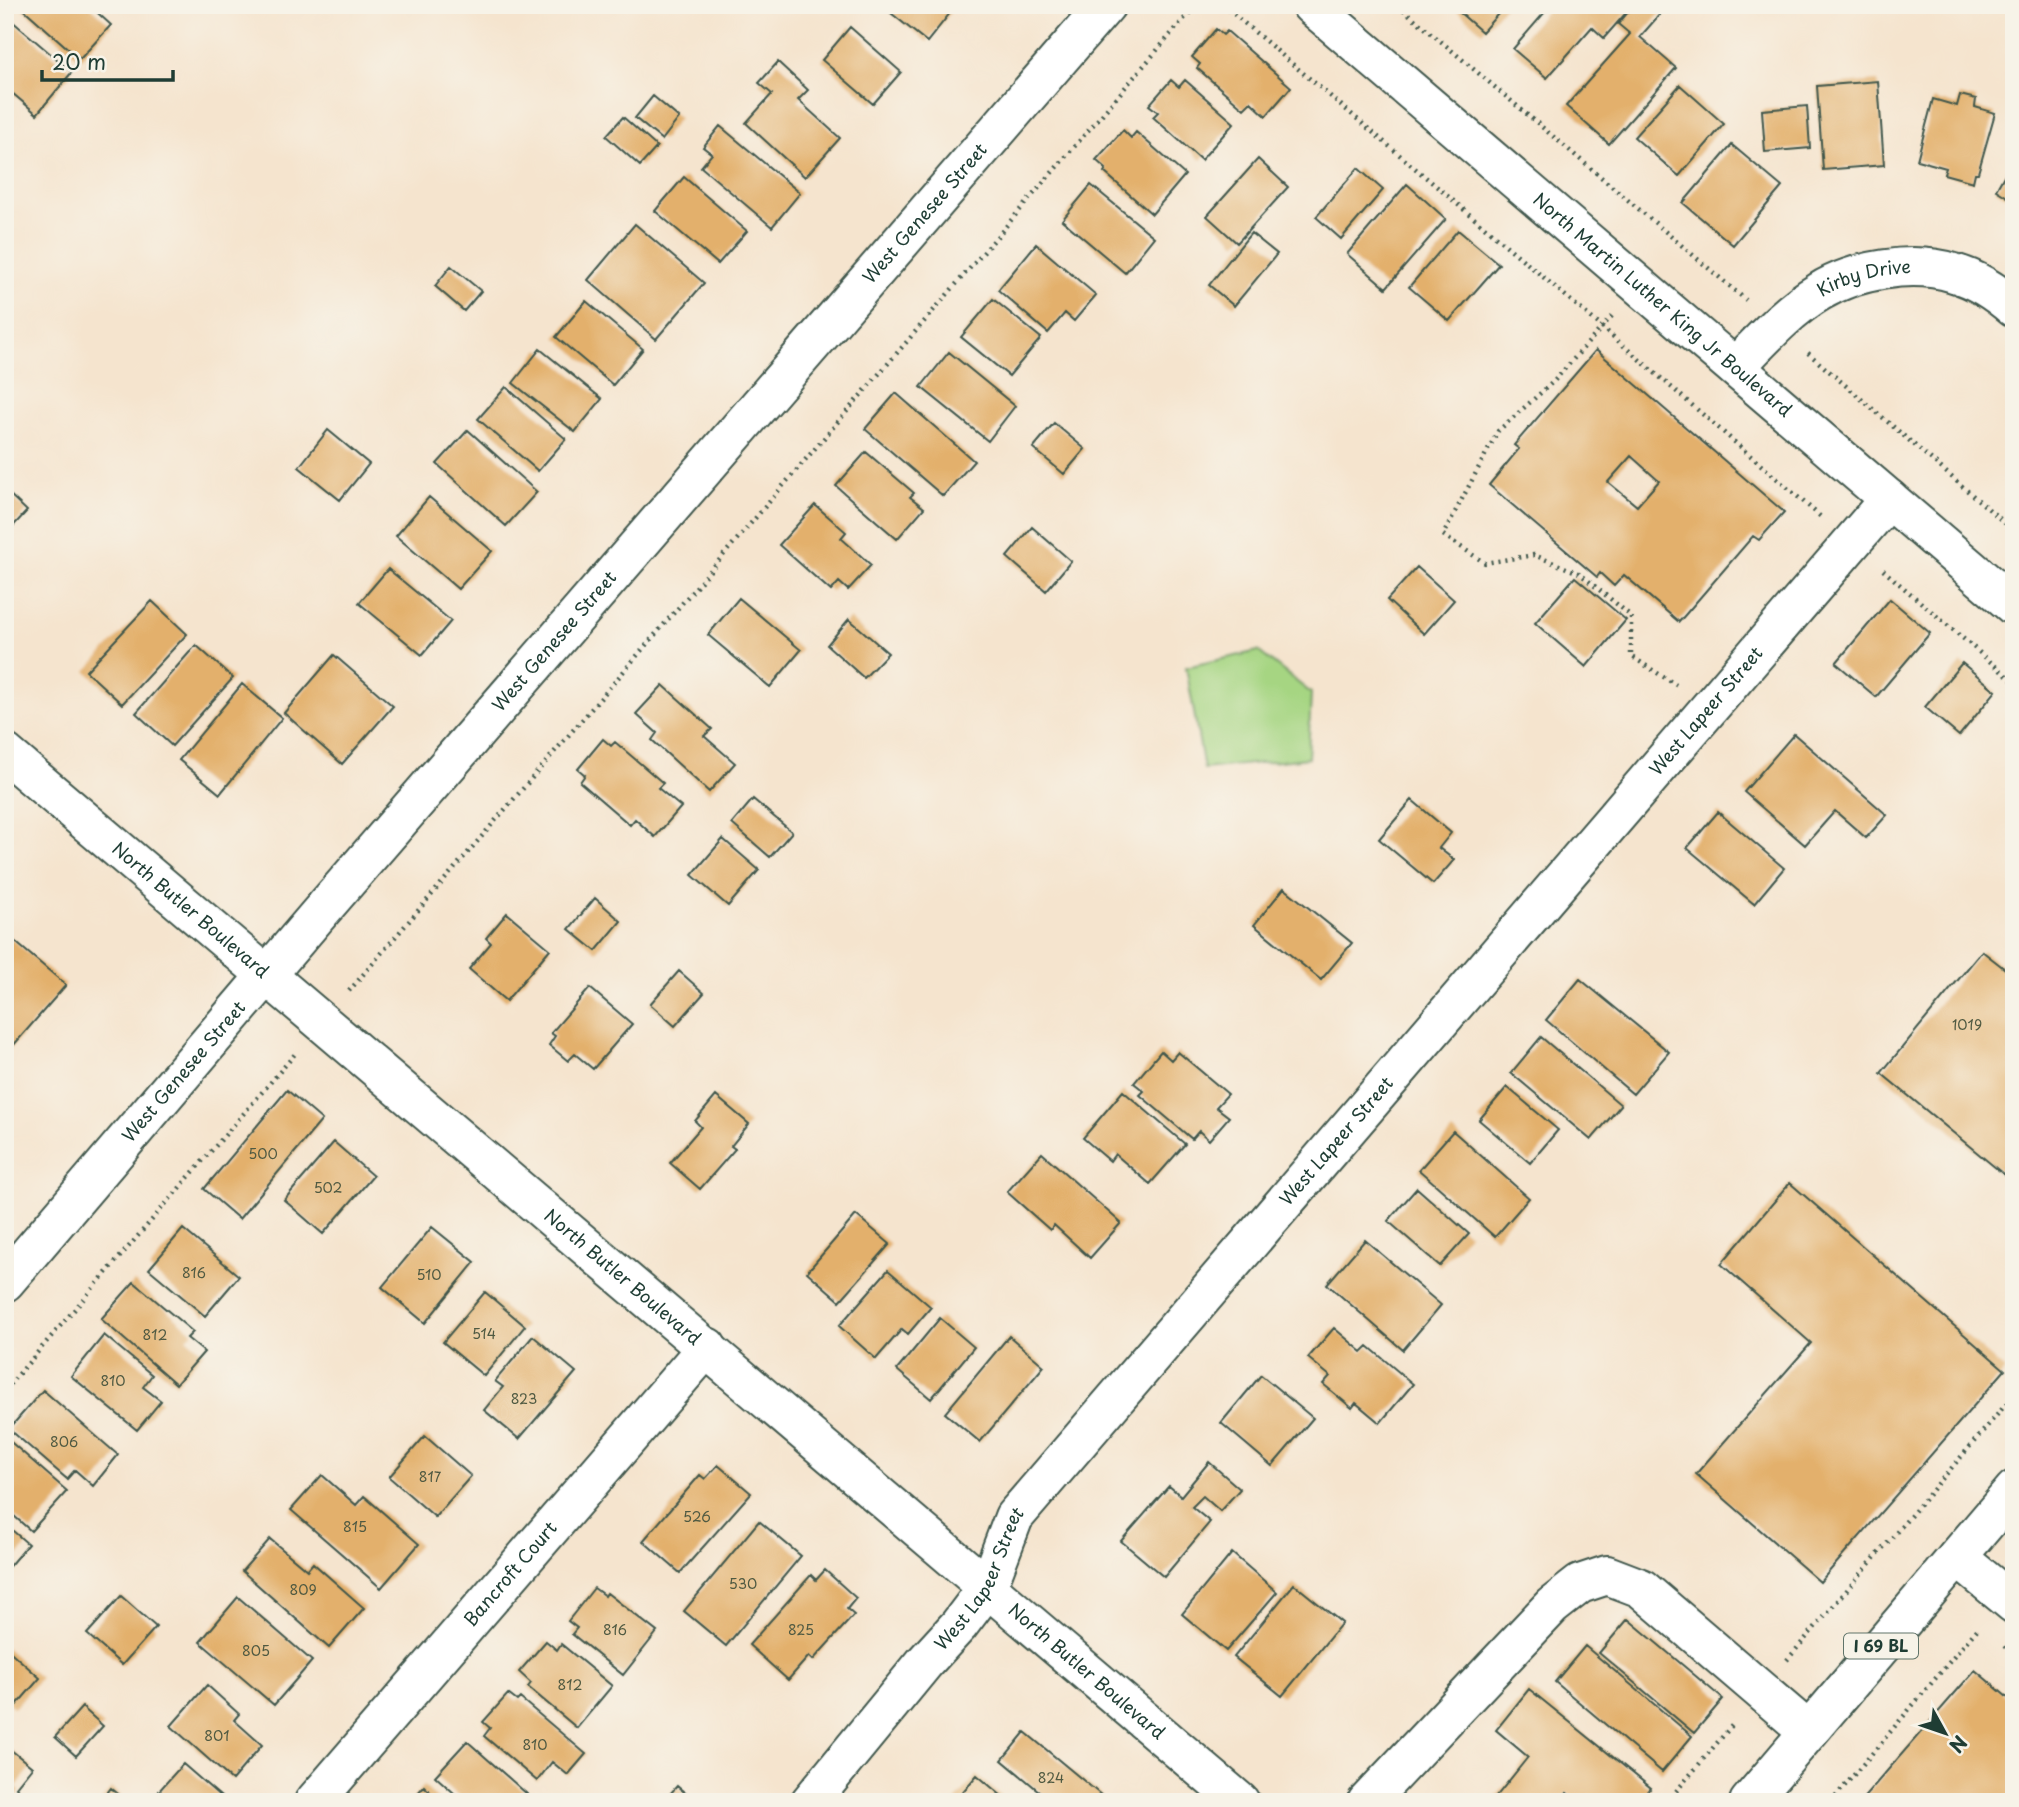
<svg xmlns="http://www.w3.org/2000/svg" width="2019" height="1807" font-family="'Playpen Sans',sans-serif">
	<rect width="100%" height="100%" fill="#f7f3e8"/>
	<filter id="ink" filterUnits="userSpaceOnUse"><feTurbulence type="fractalNoise" baseFrequency=".0143" numOctaves="2"/><feDisplacementMap in="SourceGraphic" scale="14" xChannelSelector="R" yChannelSelector="G"/><feConvolveMatrix kernelMatrix="1 2 1 2 8 2 1 2 1" color-interpolation-filters="sRGB"/></filter>
	<filter id="wash" filterUnits="userSpaceOnUse"><feTurbulence type="fractalNoise" baseFrequency=".00686" numOctaves="4" result="noise"/><feDisplacementMap in="SourceGraphic" scale="28" xChannelSelector="R" yChannelSelector="G"/><feGaussianBlur stdDeviation="1.57" result="paint"/><feColorMatrix in="noise" values="0 0 0 0 0 0 0 0 0 0 0 0 0 0 0 0 0 1.4 0 .05"/><feComposite in="paint" operator="in"/></filter>
	<g filter="url(#wash)">
		<rect width="100%" height="100%" fill="#f5e4ce"/>
		<path fill="#a6d582" stroke="#62895b" stroke-width="2" d="M1258 651 1311 693 1308 758 1204 769 1186 667Z"/>
		<g id="blocks">
			<path fill="#e3b06c" fill-rule="evenodd" d="M19 5H89L111 25 80 59Z
				M881 5H951L954 8 927 42Z
				M1451 5H1506L1482 32Z
				M1551 5H1633L1604 38 1592 27 1547 78 1513 49Z
				M1634 5H1668L1640 37 1676 68 1609 144 1566 106 1630 34 1618 24Z
				M5 15 72 72 37 114 5 87Z
				M850 27 901 72 873 104 822 60Z
				M1216 29 1223 35 1227 31 1291 87 1266 116 1251 102 1244 109 1197 68 1200 64 1192 57Z
				M778 62 808 90 798 100 840 138 805 177 746 123 772 94 759 83Z
				M1171 80 1179 87 1185 80 1234 123 1201 160 1153 117 1158 112 1149 105Z
				M1878 81 1884 165 1823 170 1817 86Z
				M1680 85 1724 124 1679 176 1634 137Z
				M1960 95 1976 99 1975 107 1995 113 1978 173H1975L1973 182 1944 174 1946 168 1917 160 1933 99 1957 106Z
				M653 96 679 118 662 140 635 118Z
				M1807 106 1810 148 1765 152 1762 110Z
				M623 117 657 147 640 166 606 136Z
				M720 126 800 193 772 227 701 167 712 154 703 147Z
				M1123 130 1131 138 1136 132 1185 175 1152 214 1104 172 1106 169 1096 160Z
				M1732 145 1782 187 1733 245 1683 203Z
				M2014 158V201L1996 190Z
				M1258 159 1288 187 1237 243 1207 216Z
				M1358 168 1383 190 1341 239 1316 217Z
				M684 177 747 231 718 264 655 211Z
				M1407 184 1446 219 1386 288 1347 254Z
				M1091 185 1154 237 1125 273 1062 220Z
				M635 224 704 283 656 339 588 280Z
				M1458 230 1499 264 1449 321 1409 287Z
				M1251 233 1277 254 1234 306 1209 285Z
				M1036 244 1096 295 1074 321 1065 313 1048 333 998 290Z
				M451 266 481 291 464 311 435 286Z
				M993 299 1041 338 1009 376 961 337Z
				M586 301 643 349 613 385 556 337Z
				M540 349 602 399 575 432 513 383Z
				M1596 350 1784 512 1759 540 1753 536 1679 622 1624 575 1614 586 1600 573 1597 577 1489 485 1519 449 1514 445ZM1631 456 1659 481 1637 506 1608 482Z
				M949 352 1015 406 988 441 921 387Z
				M506 387 566 439 538 471 478 419Z
				M896 393 974 461 943 496 865 429Z
				M1054 423 1085 449 1064 474 1033 448Z
				M328 430 369 464 340 500 299 467Z
				M468 430 537 492 506 526 437 464Z
				M866 452 914 493 910 497 924 508 897 539 836 486Z
				M5 490 27 511 5 535Z
				M429 497 492 551 458 589 396 536Z
				M815 505 846 532 841 538 871 565 848 590 839 582 831 591 779 545Z
				M1032 527 1071 561 1046 591 1007 557Z
				M1417 567 1454 600 1424 634 1387 600Z
				M388 569 451 621 422 655 359 603Z
				M1575 577 1626 620 1586 667 1535 623Z
				M739 598 801 650 770 687 708 635Z
				M1890 599 1930 633 1876 697 1836 663Z
				M152 601 187 634 122 704 86 671Z
				M849 619 888 653 864 678 827 645Z
				M196 645 233 678 172 746 136 713Z
				M334 655 393 706 342 764 284 713Z
				M1962 663 1996 691 1959 736 1925 707Z
				M242 684 282 718 220 794 179 760Z
				M663 685 712 729 704 736 735 763 709 792 652 740 657 733 636 714Z
				M1794 734 1887 815 1866 838 1835 811 1805 845 1744 792Z
				M603 739 611 746 615 742 663 783 658 788 681 807 655 837 635 819 630 825 580 782 585 775 578 769Z
				M753 799 792 832 770 857 732 824Z
				M1412 800 1451 833 1439 848 1454 860 1433 884 1379 839Z
				M1718 812 1784 868 1754 904 1687 848Z
				M723 839 759 870 728 906 692 875Z
				M1284 888 1352 943 1321 980 1254 925Z
				M595 898 621 921 596 951 569 929Z
				M507 913 550 949 506 1001 469 969 491 943 486 938Z
				M5 933 66 985 5 1055Z
				M1982 951 2014 976V1183L1881 1073Z
				M679 971 704 993 675 1026 650 1004Z
				M1580 979 1669 1052 1633 1094 1546 1020Z
				M590 988 632 1024 593 1069 575 1054 568 1061 549 1045 555 1036 551 1033Z
				M1541 1037 1621 1105 1591 1140 1511 1073Z
				M1161 1051 1171 1060 1178 1052 1228 1094 1216 1107 1229 1117 1209 1140 1199 1131 1192 1139 1140 1095 1144 1091 1134 1083Z
				M1507 1087 1558 1130 1530 1163 1479 1120Z
				M287 1090 322 1120 239 1219 204 1189Z
				M1123 1091 1185 1144 1150 1184 1115 1154 1110 1161 1083 1138Z
				M716 1096 749 1124 731 1146 735 1149 700 1189 670 1163 701 1127 695 1121Z
				M1453 1131 1529 1198 1495 1237 1419 1170Z
				M334 1142 373 1176 323 1234 284 1200Z
				M1042 1153 1121 1223 1090 1258 1054 1225 1050 1230 1007 1192Z
				M1790 1183 2005 1370 1820 1582 1696 1474 1811 1343 1721 1264Z
				M1417 1188 1469 1234 1440 1266 1388 1221Z
				M856 1215 890 1244 840 1301 807 1272Z
				M432 1227 475 1262 425 1323 382 1287Z
				M183 1229 239 1276 205 1316 149 1269Z
				M1365 1240 1441 1305 1403 1350 1327 1284Z
				M888 1270 931 1307 908 1334 902 1329 876 1359 839 1326Z
				M134 1282 193 1332 187 1338 204 1352 176 1384 101 1319Z
				M485 1292 525 1326 484 1376 443 1342Z
				M940 1318 974 1347 931 1399 897 1370Z
				M1334 1328 1362 1352 1368 1346 1413 1384 1380 1423 1356 1403 1352 1408 1323 1384 1330 1376 1308 1358Z
				M104 1335 152 1375 143 1387 161 1401 137 1430 71 1376Z
				M533 1336 576 1372 519 1439 484 1410 503 1387 495 1381Z
				M1009 1336 1044 1366 980 1442 945 1413Z
				M1261 1375 1313 1418 1272 1466 1221 1423Z
				M43 1390 118 1455 93 1486 75 1470 67 1479 9 1429Z
				M425 1436 471 1476 435 1517 389 1477Z
				M5 1437 67 1491 31 1531 5 1508Z
				M1209 1462 1240 1489 1220 1511 1203 1496 1192 1507 1210 1522 1164 1577 1121 1541 1169 1486 1181 1496Z
				M718 1465 751 1493 680 1573 643 1541 700 1475 705 1479Z
				M322 1475 356 1505 364 1496 419 1544 381 1588 291 1510Z
				M759 1521 801 1556 726 1646 684 1611Z
				M5 1524 28 1544 5 1571Z
				M270 1539 307 1570 313 1563 364 1608 329 1648 242 1571Z
				M1232 1553 1277 1592 1226 1651 1182 1614Z
				M825 1570 856 1598 847 1609 854 1615 813 1660 809 1656 788 1680 749 1645 811 1575 816 1580Z
				M1294 1584 1342 1623 1282 1696 1234 1657Z
				M594 1588 605 1596 607 1593 657 1632 623 1675 572 1634 577 1628 568 1621Z
				M121 1596 156 1627 122 1665 87 1634Z
				M238 1597 312 1661 274 1705 200 1642Z
				M1628 1619 1723 1699 1694 1733 1599 1653Z
				M546 1641 557 1650 561 1644 612 1686 577 1728 528 1687 531 1683 519 1672Z
				M1585 1646 1692 1736 1662 1772 1555 1682Z
				M5 1647 40 1678 14 1708 5 1700Z
				M1975 1670 2014 1703V1802H1860Z
				M207 1685 239 1714 234 1720 262 1745 232 1780 171 1726Z
				M1529 1689 1651 1788 1639 1802H1577L1567 1793 1560 1802H1492L1528 1757 1496 1730Z
				M508 1694 517 1701 520 1698 586 1754 568 1775 552 1762 537 1781 484 1736 490 1728 483 1722Z
				M82 1707 103 1726 76 1756 55 1737Z
				M1025 1732 1101 1795 1095 1802H1052L1002 1760Z
				M467 1741 536 1802H464L435 1776Z
				M11 1750 32 1767 16 1787 20 1791 11 1802H5V1756Z
				M183 1764 221 1797 217 1802H149Z
				M977 1775 1009 1802H954Z
				M424 1786 440 1802H410Z
				M677 1786 696 1802H663Z
				M111 1788 128 1802H100Z"/>
		</g>
	</g>
	<g filter="url(#ink)">
		<use href="#blocks" fill-opacity="0" stroke="#3f564b" stroke-width="2"/>
		<g fill="none" stroke-linecap="round" stroke-linejoin="round">
			<defs>
				<g id="minor">
					<path id="s1" d="M1735 367C1761 341 1787 311 1819 292 1854 270 1913 260 1954 273 1975 279 1997 293 2014 308"/>
					<path id="s2" d="M5 753 1240 1802"/>
					<path id="s3" d="M5 1282 317 916 1106 5"/>
					<path d="M1957 1557 2014 1604"/>
					<path id="s4" d="M314 1802 707 1347"/>
					<path id="s5" d="M810 1802 925 1662 959 1625 987 1588 1014 1517 1889 499"/>
					<path d="M1367 1802 1552 1606 1580 1584 1607 1575 1641 1588 1808 1731"/>
				</g>
				<g id="major">
					<path id="s6" d="M1311 5 2014 606"/>
					<path d="M1749 1802 2014 1490"/>
				</g>
			</defs>
			<use href="#minor" stroke="#3f564b" stroke-width="42"/>
			<use href="#major" stroke="#3f564b" stroke-width="42"/>
			<path stroke="#3f564b" stroke-width="4.5" stroke-dasharray="2 5" stroke-linecap="butt" d="M1223 5 1602 327 1821 517
				M1398 5 1746 300
				M1612 316 1554 381 1498 431 1443 535 1485 563 1534 555 1579 573 1631 616V656L1676 685
				M1808 353 2014 531
				M1883 570 2014 682
				M349 991 1196 5
				M5 1390 295 1054
				M2005 1646 2014 1653
				M1787 1660 2014 1395
				M1667 1802 1734 1723
				M1831 1802 1979 1627"/>
			<use href="#minor" stroke="#fff" stroke-width="38"/>
			<use href="#major" stroke="#fff" stroke-width="38"/>
		</g>
	</g>
	<g text-anchor="middle" stroke-width="6" stroke-linejoin="round" paint-order="stroke">
		<g font-size="14" fill="#505a42">
			<text x="1967" y="1030">1019</text>
			<text x="263" y="1159">500</text>
			<text x="328" y="1193">502</text>
			<text x="194" y="1278">816</text>
			<text x="429" y="1280">510</text>
			<text x="484" y="1339">514</text>
			<text x="155" y="1340">812</text>
			<text x="113" y="1386">810</text>
			<text x="524" y="1404">823</text>
			<text x="64" y="1447">806</text>
			<text x="430" y="1482">817</text>
			<text x="697" y="1522">526</text>
			<text x="355" y="1532">815</text>
			<text x="743" y="1589">530</text>
			<text x="303" y="1595">809</text>
			<text x="615" y="1635">816</text>
			<text x="801" y="1635">825</text>
			<text x="256" y="1656">805</text>
			<text x="570" y="1690">812</text>
			<text x="217" y="1741">801</text>
			<text x="535" y="1750">810</text>
			<text x="1051" y="1783">824</text>
		</g>
		<rect fill="#f7f3e8" stroke="#60746a" stroke-width="2" x="1844" y="1633.5" width="74" height="25" rx="5"/>
		<g font-size="16" font-weight="bold" fill="#1f3d34">
			<text x="1881" y="1652">I 69 BL</text>
		</g>
		<g font-size="18" fill="#1f3d34" stroke="#f7f3e8">
			<text dy="6" stroke="none"><textPath href="#s3" startOffset="1410">West Genesee Street</textPath></text>
			<text dy="6" stroke="none"><textPath href="#s1" startOffset="161">Kirby Drive</textPath></text>
			<text dy="6" stroke="none"><textPath href="#s6" startOffset="462">North Martin Luther King Jr Boulevard</textPath></text>
			<text dy="6" stroke="none"><textPath href="#s3" startOffset="844">West Genesee Street</textPath></text>
			<text dy="6" stroke="none"><textPath href="#s5" startOffset="1416">West Lapeer Street</textPath></text>
			<text dy="6" stroke="none"><textPath href="#s2" startOffset="243">North Butler Boulevard</textPath></text>
			<text dy="6" stroke="none"><textPath href="#s3" startOffset="276">West Genesee Street</textPath></text>
			<text dy="6" stroke="none"><textPath href="#s5" startOffset="849">West Lapeer Street</textPath></text>
			<text dy="6" stroke="none"><textPath href="#s2" startOffset="810">North Butler Boulevard</textPath></text>
			<text dy="6" stroke="none"><textPath href="#s4" startOffset="301">Bancroft Court</textPath></text>
			<text dy="6" stroke="none"><textPath href="#s5" startOffset="282">West Lapeer Street</textPath></text>
			<text dy="6" stroke="none"><textPath href="#s2" startOffset="1419">North Butler Boulevard</textPath></text>
		</g>
	</g>
	<rect width="2019" height="1807" fill="none" stroke="#f7f3e8" stroke-width="28"/>
	<g transform="translate(1945 1733) rotate(130)" stroke="#f7f3e8" stroke-width="5" paint-order="stroke">
	<path d="M0-5L12 26L0 18L-12 26Z" fill="#1f3d34"/>
	<text y="-10" font-size="19" font-weight="bold" text-anchor="middle" fill="#1f3d34">N</text>
	</g>
	<path d="M42 70v10h131v-10" fill="none" stroke="#1f3d34" stroke-width="3.5"/>
	<text x="52" y="70" font-size="21" fill="#1f3d34" stroke="#f7f3e8" stroke-width="5" paint-order="stroke">20 m</text>
</svg>
